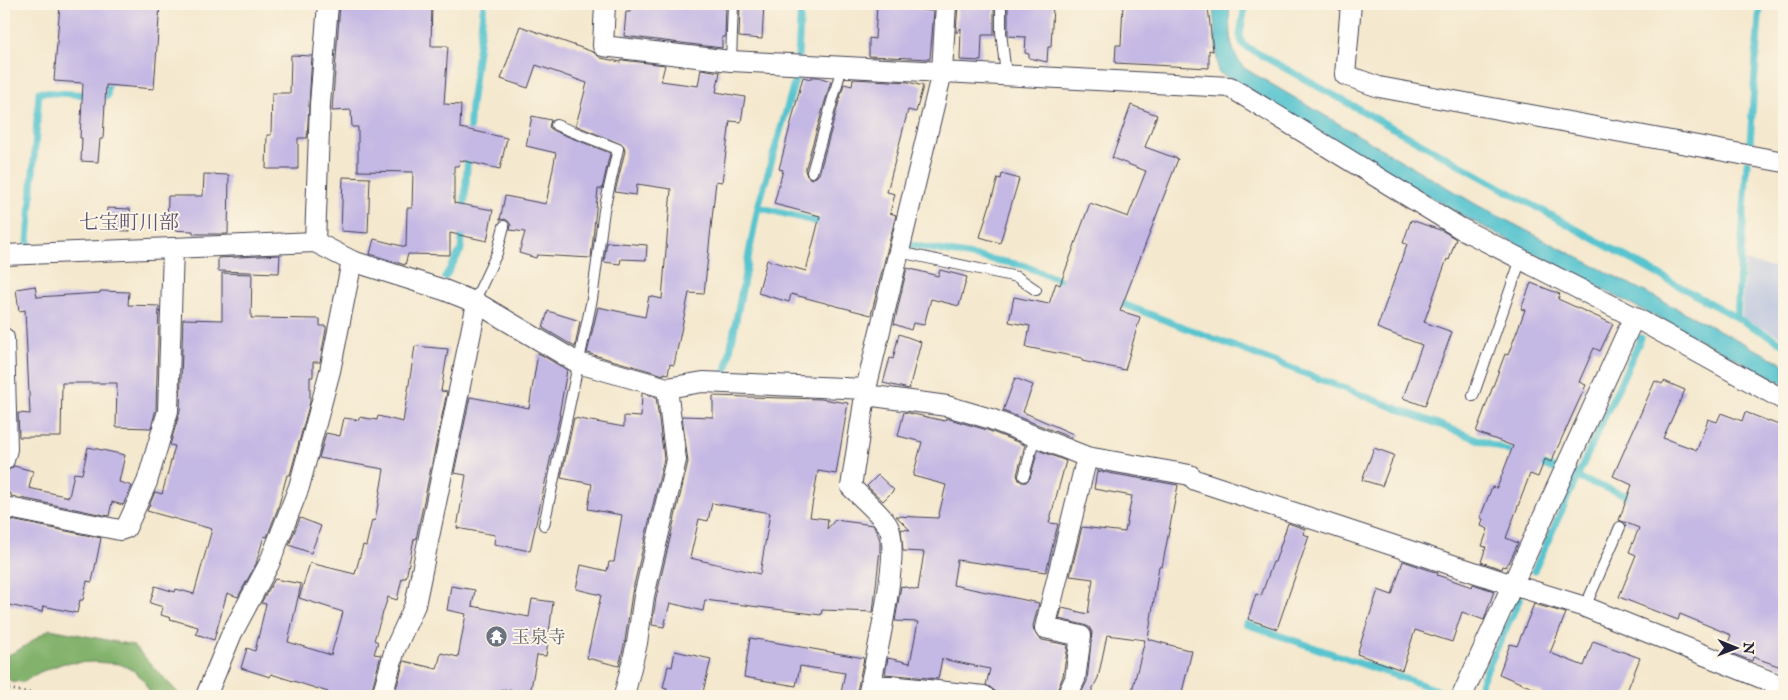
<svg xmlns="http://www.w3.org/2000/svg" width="1788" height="700" font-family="'IM FELL English','Noto Serif JP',serif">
	<rect width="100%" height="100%" fill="#fcf5e5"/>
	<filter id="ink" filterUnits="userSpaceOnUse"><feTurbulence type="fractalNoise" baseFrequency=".02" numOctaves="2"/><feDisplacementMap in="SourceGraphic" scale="10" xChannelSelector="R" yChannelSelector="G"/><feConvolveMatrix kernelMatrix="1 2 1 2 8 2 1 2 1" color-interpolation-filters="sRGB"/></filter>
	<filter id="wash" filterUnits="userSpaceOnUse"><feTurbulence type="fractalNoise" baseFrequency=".0096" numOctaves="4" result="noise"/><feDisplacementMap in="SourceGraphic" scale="20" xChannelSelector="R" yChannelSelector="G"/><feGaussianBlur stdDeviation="1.12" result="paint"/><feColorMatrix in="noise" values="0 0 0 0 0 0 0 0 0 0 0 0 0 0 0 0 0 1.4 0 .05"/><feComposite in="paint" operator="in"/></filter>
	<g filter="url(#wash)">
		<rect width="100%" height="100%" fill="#f4e8ce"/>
		<path fill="#bac4de" d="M1745 261 1784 270V338L1742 317Z"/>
		<path fill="#82b26c" stroke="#526a54" d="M50 629 133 645 181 696H150V693L144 681 134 671 120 664 95 662 64 663 40 672 23 682 11 681 4 676V656C21 652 34 638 50 629Z"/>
		<path fill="#58c4cf" stroke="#3d7385" d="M1213 4H1229C1230 28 1227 48 1244 68L1477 205 1784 364V384L1463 216 1218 72Z"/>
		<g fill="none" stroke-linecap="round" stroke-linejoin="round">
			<path stroke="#58c4cf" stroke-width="7" d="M1245 4 1240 35 1243 45 1784 344
				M798 56 801 4
				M796 77 758 207 826 224
				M469 137 471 105 484 4
				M1750 142 1760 4
				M464 212 468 153
				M28 242 39 92 107 96 108 77
				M911 245 1022 265 1070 284
				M445 277 461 250 463 228
				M1115 301 1519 455
				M1737 318 1747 163
				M726 372 758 207
				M1536 462 1554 469
				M1573 476 1636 499
				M1534 571 1641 338
				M1246 624 1449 694
				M1475 696 1520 598"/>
		</g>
		<g id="blocks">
			<path fill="#c4b8e4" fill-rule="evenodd" d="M60 4H160L154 89 106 85 103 139H100L98 162 81 161 82 138H80L83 83 54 81Z
				M340 4H432L431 46H448L444 104 461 105 460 128 507 138 500 169 460 160 459 166H454V203L493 210 487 241 450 233V255L408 254 405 265 370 254 374 239 406 247 407 208H412L413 172 358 171V127H352L351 110 332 111Z
				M630 4H726L725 37H722V48L624 36 626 12H630Z
				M740 4H764L762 39 739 37Z
				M877 4H921L920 10 934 11 930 59 869 56V38L875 39Z
				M958 4H994V35H982L981 61 960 60 961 28 956 33Z
				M1008 4H1053L1051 47H1048L1047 62 1029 58V54L1025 53 1026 37 1008 36Z
				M1123 4H1202V7H1208L1213 51 1209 50V68L1115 63 1116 45H1121Z
				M520 26 593 52 601 58 621 62 622 60 665 65 661 81 698 86 701 69 720 72 716 92 745 97 741 122 730 121 722 182 716 181 704 294 689 293 674 365 670 364 668 374 664 373V375L587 353 598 307 645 317 649 296 662 299 671 189 637 184 636 195 615 192 625 151 623 145 575 125H576L587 83 536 65 528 88 501 79Z
				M291 55 312 56 307 138H298V169H266L267 135H271L272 93H290Z
				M803 77 811 79V77H818L831 81 805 170 807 176 811 179 816 177 819 174 844 84 852 86 853 79 908 82 923 86 916 112 908 110 887 192 895 194 890 213 896 215 871 315 791 294 789 302 758 293 767 260 806 271 820 216 774 204 783 170 779 169Z
				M1131 105 1157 115 1145 147 1178 159 1120 311 1140 317 1125 370 1082 361V358L1026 347 1030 326 1009 322 1014 297 1049 304 1056 283 1060 285 1090 203 1128 217 1146 171 1112 158Z
				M532 116 551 120 549 127 554 131 610 153 602 189H598L591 258 537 255 536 258 519 253 525 232 510 230 511 225 508 221 505 219 500 220 505 196 546 204 556 153 526 146Z
				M204 174 229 175 228 234H193V231L167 230 168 196H203Z
				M1002 174 1019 179 1000 243 980 237 998 178 1001 179Z
				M343 177 370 178 368 233 341 231Z
				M107 208 130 209V231L106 230Z
				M1411 220 1443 231 1456 239 1449 260 1447 259 1424 322 1452 332 1425 406 1403 398 1422 345 1377 328 1407 244 1403 243Z
				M607 242 647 245 646 260 621 259 620 264 604 262Z
				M280 255 279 273 218 271V258Z
				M907 268 938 276 940 270 967 277 959 306 931 299 924 325 913 323 911 330 894 324Z
				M222 273 252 274 251 318 320 319V326H326V329L320 362H313V377H310V402L290 475H287L278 508 267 537 264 536 256 564 238 597 227 593 214 640 196 634 198 627 170 619 171 618 161 615 163 607 150 603 155 586 175 592 176 589 194 594 212 529 147 511 155 492 162 494 175 446 170 445 180 411 183 319 222 320Z
				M1531 283 1560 294 1558 299 1613 324 1600 351 1594 348 1579 382 1586 385 1551 462 1545 459 1538 477 1530 474 1506 538 1518 543 1509 563 1508 562 1506 567 1503 566 1502 569 1481 562 1486 547 1482 546 1488 529 1481 526 1483 519 1480 518 1492 487 1497 488 1513 446 1476 432 1505 354 1508 355 1525 310 1521 309Z
				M35 286 37 297 100 293V291L129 292 128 305 159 306 156 409 151 428 116 427 117 383H62L61 437H19L18 413 30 414 25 310 19 311 16 289Z
				M548 311 580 321 575 347 543 328Z
				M899 334 921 342 909 389 883 383 890 358 893 359Z
				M415 346 448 349 441 391 447 392 416 539H414L406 578H402L397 600 388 597 374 640 378 642 374 654 381 655 370 696H326L328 692 271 674 270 677 241 668 247 648 255 651 266 604 261 603 275 579 301 584 288 642 331 655 343 612 299 598 310 563 355 574 363 545 366 546 372 520 375 521 384 469 319 458 326 433 340 436 344 418 359 420V417L377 420 378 416 403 422Z
				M538 353 567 370 559 415H560L530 551 494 544 495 535 457 528 466 475 454 473 470 397 529 408Z
				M1015 378 1033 385 1023 412 1073 434 1072 438 1003 411Z
				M1655 381 1662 384 1664 381 1685 390 1663 438 1697 450 1708 419 1717 422 1721 413 1742 421 1745 412 1784 427V668L1753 657 1752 661 1725 651 1731 635 1680 614 1678 620 1619 597 1636 555 1629 552 1639 528 1619 520 1632 485 1613 476Z
				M642 393 656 397 664 459 632 593 625 641 619 666 587 658 601 595 576 589 581 565 607 571 609 562H614L622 515 588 509 592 484 561 478 574 418 624 427V416L641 417Z
				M713 396 821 399 848 403 836 474 818 471 810 517 828 519 827 529 835 520 873 525 876 529 880 540V550L873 612 822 610 821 615 705 600 703 611 670 603 664 627 652 625 656 598 688 462 682 416 713 417ZM712 503 770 513 760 574 690 558 699 519 708 521Z
				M904 412 945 421 946 418 987 430 1025 445 1017 475 1019 480 1022 482H1026L1030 478 1038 450 1066 461 1049 523 1058 524 1046 572 957 560 953 585 1039 603 1033 626 1034 631 1037 636 1042 640 1068 645 1063 676 1055 696H996L995 691 986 685 990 669 942 659 938 679 885 674 888 658 910 663 918 622 895 621 901 586 918 590 924 552 903 551 901 529 910 530 896 516 938 518 946 485 913 476 922 442 898 436Z
				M88 447 125 455 119 482 132 486 123 505 112 502 109 516 11 496V494L4 492 6 472 14 466 33 471 29 488 69 497 74 473 82 474Z
				M1374 448 1394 455 1382 486 1362 480Z
				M1097 471 1178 485 1162 567 1159 566 1148 639 1192 651 1181 696H1139L1140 693 1132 691 1145 640 1107 635 1098 678 1089 696H1080L1087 681 1092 632 1089 627 1084 625 1059 619 1062 608 1088 614 1093 579 1070 576 1082 527 1125 532 1132 496 1094 489Z
				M878 475 894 490 883 501 867 486Z
				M300 518 321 526 311 553 289 545Z
				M6 519 101 538 92 582 87 581 83 600H80L77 613 43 606 42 612 4 604V530Z
				M1288 523 1305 529 1303 534 1309 536 1277 629 1248 619 1256 594 1261 596 1273 562H1275Z
				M1403 561 1438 573 1437 575 1472 587 1473 584 1494 591 1484 620 1462 612 1452 642 1415 630 1402 670 1357 654 1378 590 1392 595Z
				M451 586 475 590 472 606 529 617 532 599 553 602 546 656 537 655 530 694 505 689V691L501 690 500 696H394L404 661 437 669 441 653 458 657 466 614 447 610Z
				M1534 604 1566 613 1550 653 1584 666 1593 641 1640 658 1625 696H1541L1542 692 1499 674 1510 644 1517 646Z
				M750 638 864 658 856 696 841 693 845 673 800 666 796 686 744 677Z
				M675 651 711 659 702 696H665L667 689 663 688 668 666 672 667Z"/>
		</g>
	</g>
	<g filter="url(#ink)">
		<use href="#blocks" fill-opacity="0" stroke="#424051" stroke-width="1"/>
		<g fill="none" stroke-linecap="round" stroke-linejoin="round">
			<defs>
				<path id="service" d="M1001 4V32L1006 75
					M731 61 733 4
					M812 172 842 67
					M899 252 1017 277 1036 290
					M474 302 497 253 504 226
					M1473 396 1521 259
					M1024 476 1035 436
					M544 525 592 299 604 210 618 149 556 125
					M1585 607 1620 527"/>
				<path id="minor" d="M605 4 603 46 731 61 1230 87 1460 228 1634 317 1784 400
					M1351 4 1345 75 1379 87 1784 162
					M315 242 320 104 328 4
					M4 255 315 242 352 261 444 290 477 303 578 363 667 388 703 382 866 389
					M4 338 7 449 4 460
					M866 395 947 406 991 419 1087 457 1190 475 1195 480 1513 585 1585 607 1784 687
					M4 507 120 530 126 528 147 482 168 411 173 248
					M871 684 984 696
					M206 696 232 633 269 564 299 487 330 371 352 261
					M382 696 395 649 415 605 477 303
					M624 696 637 643 644 596 676 460 667 388
					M868 696C874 667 902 547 888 526 882 515 861 497 851 487L866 389 942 72 946 4
					M1067 696 1075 679 1081 636 1045 628 1087 457
					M1462 696 1634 317"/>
			</defs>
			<use href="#service" stroke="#424051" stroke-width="12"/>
			<use href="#minor" stroke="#424051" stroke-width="22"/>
			<path stroke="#424051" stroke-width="3" stroke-dasharray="1 4" stroke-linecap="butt" d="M4 688 35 694"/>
			<use href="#service" stroke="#fff" stroke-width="10"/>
			<use href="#minor" stroke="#fff" stroke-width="20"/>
		</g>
	</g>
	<defs>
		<symbol id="temple-disc" viewBox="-11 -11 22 22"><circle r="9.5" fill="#6b7280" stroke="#fcf5e5"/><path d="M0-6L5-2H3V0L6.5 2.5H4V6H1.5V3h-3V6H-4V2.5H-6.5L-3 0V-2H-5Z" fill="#fff"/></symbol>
	</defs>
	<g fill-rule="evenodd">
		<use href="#temple-disc" x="484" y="624" width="25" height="25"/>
	</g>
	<g text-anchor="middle" stroke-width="4" stroke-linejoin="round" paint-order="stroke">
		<g font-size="18" fill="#5b616d" stroke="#fcf5e5" text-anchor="start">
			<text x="512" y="643">玉泉寺</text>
		</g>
		<g font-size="20" fill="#5b5676" stroke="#fcf5e5">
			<text x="129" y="229">七宝町川部</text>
		</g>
	</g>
	<rect width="1788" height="700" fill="none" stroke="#fcf5e5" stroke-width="20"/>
	<g transform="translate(1736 648) rotate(91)" stroke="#fcf5e5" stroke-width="4" paint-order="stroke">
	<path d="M0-4L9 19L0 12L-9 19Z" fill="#22223b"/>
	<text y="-8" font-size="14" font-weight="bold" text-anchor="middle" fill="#22223b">N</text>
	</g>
</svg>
